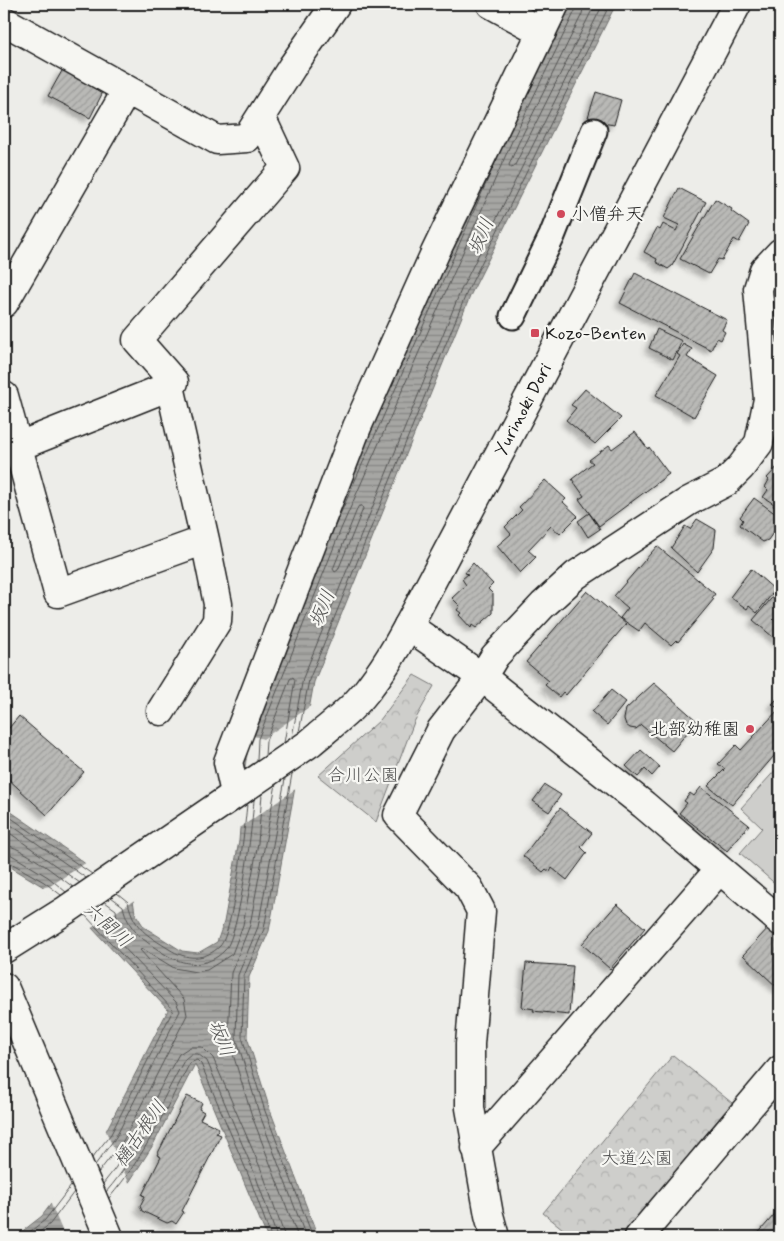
<svg xmlns="http://www.w3.org/2000/svg" width="784" height="1241" font-family="Mynerve,'Klee One',sans-serif">
	<defs>
		<pattern id="forest-crowns" width="20" height="18" patternUnits="userSpaceOnUse" patternTransform="scale(1.25)"><rect width="20" height="18" fill="#cececb"/><path d="M2 6a3 3 0 1 1 6 0M12 15a3 3 0 1 1 6 0" fill="none" stroke="#b0b0ae"/></pattern>
		<pattern id="water-rules" width="6" height="5" patternUnits="userSpaceOnUse" patternTransform="scale(1.25)"><rect width="6" height="5" fill="#a6a6a3"/><path d="M0 2.5h6" fill="none" stroke="#868684"/></pattern>
		<pattern id="building-hatch" width="6" height="6" patternUnits="userSpaceOnUse" patternTransform="scale(1.25)"><rect width="6" height="6" fill="#b9b9b6"/><path d="M-1 1l2-2M0 6l6-6M5 7l2-2" fill="none" stroke="#9e9e9c"/></pattern>
		<filter id="shadow"><feDropShadow dx="-4.5" dy="4.5" stdDeviation="2.5" flood-color="#0004"/></filter>
	</defs>
	<rect width="100%" height="100%" fill="#edede9"/>
	<filter id="ink" filterUnits="userSpaceOnUse"><feTurbulence type="fractalNoise" baseFrequency=".02" numOctaves="2"/><feDisplacementMap in="SourceGraphic" scale="10" xChannelSelector="R" yChannelSelector="G"/><feConvolveMatrix kernelMatrix="1 2 1 2 8 2 1 2 1" color-interpolation-filters="sRGB"/></filter>
	<g filter="url(#ink)">
		<path fill="url(#forest-crowns)" stroke="#757574" d="M414 675 434 686 414 722 376 822 318 776 380 720Z
			M673 1055 732 1103 621 1237H573L543 1213Z"/>
		<path fill="#cececb" stroke="#757574" d="M780 765V888L740 853 762 828 741 808Z"/>
		<path fill="url(#water-rules)" stroke="#6f6f6d" d="M566 4H616L471 294 314 682 269 931 249 977 247 1037 270 1110 318 1237H267L195 1064 153 1145 130 1181 81 1237H15L42 1216 106 1131 168 1010 92 928 42 886 4 863V807L71 853 133 900 135 913 144 927 182 951 198 953 217 942 224 922 239 841 247 737 330 524 502 136Z"/>
		<path fill="#edede9" d="M312 705 297 788 237 830 240 799 251 735 263 739Z
			M4 841 13 872 4 866Z
			M87 862 136 899 90 929 41 888 50 886Z
			M105 1129 130 1185 85 1237H65L50 1202Z"/>
		<g fill="none" stroke-linecap="round" stroke-linejoin="round">
			<path stroke="#535352" stroke-width="1" d="M584 4 582 14 518 144 509 165 511 168 514 167 595 4
				M362 506 363 509 338 570 335 572 333 569 358 507Z
				M335 526 495 163
				M299 732 309 680 467 292 610 4
				M292 737 303 678 461 290 603 4
				M265 756 266 741 290 679 293 677 295 680 284 743
				M257 761 258 739 341 529 512 141 575 11 576 4
				M292 774 264 929 244 976 242 1037 265 1111 313 1237
				M285 779 258 927 238 975 236 1037 259 1113 306 1237
				M276 784 250 925 231 973 228 1038 252 1116 298 1237
				M4 813 92 874
				M4 820 86 878
				M4 829 80 883
				M4 845C22 846 58 876 73 887
				M4 853 10 854 48 877 66 892
				M4 859 44 882 61 895
				M117 893 128 902C134 929 147 935 169 949 186 960 205 961 220 946 233 933 245 827 247 804
				M111 897 123 906C128 930 143 940 163 953 183 966 207 969 225 950 240 933 252 826 254 800
				M96 907 115 925 118 926 116 910 105 902
				M90 912 176 1002 180 1011 116 1137 95 1165
				M85 915 173 1010 111 1134 92 1158
				M98 1173 123 1141 187 1015 184 999 140 950 143 949 174 968 196 972 207 970 232 954 243 925 258 843 262 794
				M103 1184C136 1145 153 1098 179 1054L190 1047H202L213 1058 263 1174 285 1237
				M106 1192C141 1152 159 1104 185 1059L191 1054H198L207 1061 256 1177 277 1237
				M109 1198C144 1158 165 1110 190 1063L197 1060 201 1064 250 1179 271 1237
				M23 1237 45 1220 71 1186
				M33 1237 50 1224 74 1192"/>
		</g>
		<path fill="url(#building-hatch)" stroke="#1c1c1c" filter="url(#shadow)" d="M63 69 98 89 97 91 102 94 90 118 48 96Z
			M596 92 621 100 614 125 597 122V119L588 117Z
			M679 188 706 202 672 266 668 269 656 262 657 259 644 252 657 228 660 230 663 224 676 231 679 225 664 218Z
			M715 199 732 209 731 211 749 224 739 242 734 239 722 260 718 259 709 274 680 259Z
			M635 273 727 320 722 330 725 332 721 340 717 338 711 350 620 303Z
			M780 285V296L775 292Z
			M657 329 682 341 673 360 649 348Z
			M683 344 692 349 687 357 718 376 694 417 656 395 680 356 677 354Z
			M585 389 621 418 595 444 566 420 576 408 571 405Z
			M635 432 648 449 649 447 669 474 599 526 579 499 584 496 572 479 593 463 589 460 609 445 612 449Z
			M779 465 780 466V511L773 506 774 504 763 497 768 490 765 487 769 480 767 478Z
			M545 480 566 499 563 502 578 516 560 534 551 526 528 550 536 557 520 573 497 546 511 534 505 527 522 510 519 507Z
			M754 498 780 517V523L768 540 763 542 740 525 743 520 740 517Z
			M589 513 600 529 588 537 578 521Z
			M697 519 716 530 714 548 697 572 671 548 685 526 690 529Z
			M657 546 715 594 712 598 714 599 678 642 676 640 671 645 645 623 639 631 620 618 628 608 614 596Z
			M473 563 493 584 488 589 493 594V613L476 628 472 625 471 628 459 615 461 613 457 610 460 606 452 598 466 585 462 579 468 574 465 573Z
			M751 569 775 590 757 613 749 606 747 609 730 597Z
			M587 591 626 624 566 695 563 692 559 697 545 685 549 681 526 662Z
			M776 593 780 595V643L753 620Z
			M654 683 697 721 672 751 641 725 636 729 630 728 626 725 624 719 626 709Z
			M611 690 626 702 607 725 592 712Z
			M780 696V749L732 805 708 786 725 769 718 764 736 745 741 750 779 709 772 704Z
			M19 716 84 772 47 815 4 775V734Z
			M641 750 660 767 652 776 645 769 638 777 626 766Z
			M545 785 561 795 549 812 533 801Z
			M701 787 749 825 727 851 679 813 687 803 684 801 690 793 694 796Z
			M560 808 592 833 581 847 587 853 567 880 552 868 550 872 546 869 543 872 523 856Z
			M617 904 645 928 610 969 582 944Z
			M770 926 780 935V990L743 955Z
			M526 963 573 966 569 1015 533 1011 534 1009 522 1007Z
			M187 1096 202 1103 199 1109 204 1112 200 1119 219 1128 216 1133 221 1135 182 1211 184 1212 176 1224 172 1221 167 1223 142 1211 140 1206 145 1196 142 1195 161 1157 157 1155Z
			M780 1208V1237H755Z"/>
		<g fill="none" stroke-linecap="round" stroke-linejoin="round">
			<defs>
				<path id="pedestrian" d="M513 316 552 236 594 131"/>
				<path id="minor" d="M491 4 542 32
					M4 21 217 140 247 138 292 67 336 4
					M4 303 127 90
					M4 396 58 593 205 540
					M4 452 170 386 174 382 137 340 285 168 261 117
					M482 677 644 805 780 921
					M161 711 217 621 218 604 205 540 170 386
					M235 793 228 762 357 427 435 253 555 4
					M476 1148 719 870
					M495 1237 489 1215 470 1108V1044L481 911 469 888 398 815 441 730 482 677 495 656 543 605 576 575 689 501 726 482 741 467 759 443 768 399 758 289 764 270 780 253
					M639 1237 780 1070"/>
				<g id="tertiary">
					<path d="M408 626 482 677"/>
					<path id="s1" d="M4 949 66 910 310 743C331 725 355 708 371 685 392 658 408 626 424 596L737 4"/>
				</g>
				<path id="primary" d="M4 987 109 1237"/>
			</defs>
			<use href="#pedestrian" stroke="#1c1c1c" stroke-width="29"/>
			<use href="#minor" stroke="#1c1c1c" stroke-width="31"/>
			<use href="#tertiary" stroke="#1c1c1c" stroke-width="31"/>
			<use href="#primary" stroke="#1c1c1c" stroke-width="31"/>
			<use href="#pedestrian" stroke="#f6f6f2" stroke-width="25"/>
			<use href="#minor" stroke="#f6f6f2" stroke-width="28"/>
			<use href="#tertiary" stroke="#f6f6f2" stroke-width="28"/>
			<use href="#primary" stroke="#f6f6f2" stroke-width="28"/>
		</g>
	</g>
	<g fill="#d1495b" stroke="#f6f6f2" stroke-width="2">
		<circle cx="561" cy="214" r="5"/>
		<rect x="530" y="328" width="10" height="10" rx="2.5"/>
		<circle cx="750" cy="729" r="5"/>
	</g>
	<g text-anchor="middle" stroke-width="4.5" stroke-linejoin="round" paint-order="stroke">
		<g font-size="18" fill="#1c1c1c" stroke="#f6f6f2" text-anchor="start">
			<text x="571" y="220">小僧弁天</text>
			<text x="545" y="339">Kozo-Benten</text>
			<text x="740" y="735" text-anchor="end">北部幼稚園</text>
		</g>
		<g font-size="18" fill="#1c1c1c" stroke="#f6f6f2">
			<text dy="6" stroke="none"><textPath href="#s1" startOffset="768">Yurinoki Dori</textPath></text>
		</g>
		<g font-size="18" fill="#515151" stroke="#f6f6f2">
			<text x="363" y="781">合川公園</text>
			<text x="637" y="1164">大道公園</text>
		</g>
		<g font-size="19" font-style="italic" fill="#535352" stroke="#f6f6f2">
			<text transform="translate(480 236) rotate(-67)" y="7">坂川</text>
			<text transform="translate(321 608) rotate(-67)" y="7">坂川</text>
			<text transform="translate(108 924) rotate(42)" y="7">六間川</text>
			<text transform="translate(222 1038) rotate(68)" y="7">坂川</text>
			<text transform="translate(139 1133) rotate(-55)" y="7">樋古根川</text>
		</g>
	</g>
	<rect width="784" height="1241" fill="none" stroke="#f6f6f2" stroke-width="20"/>
	<rect x="10" y="10" width="764" height="1221" fill="none" stroke="#1c1c1c" stroke-width="2" filter="url(#ink)"/>
</svg>
